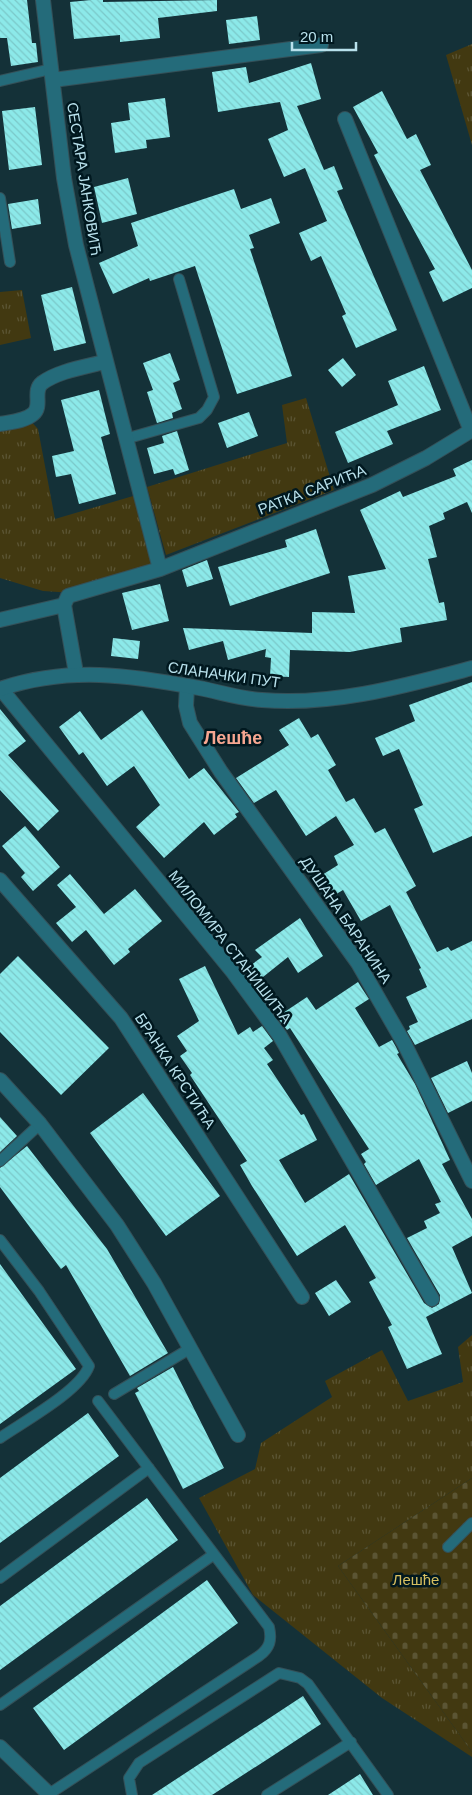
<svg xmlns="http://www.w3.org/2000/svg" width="472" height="1795" font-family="Helvetica,sans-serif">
	<defs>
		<pattern id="grass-tufts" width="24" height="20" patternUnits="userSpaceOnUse" patternTransform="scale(1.25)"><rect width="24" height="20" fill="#423911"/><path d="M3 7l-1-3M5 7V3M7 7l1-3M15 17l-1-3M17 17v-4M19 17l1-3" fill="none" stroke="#5b5534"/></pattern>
		<pattern id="cemetery-stones" width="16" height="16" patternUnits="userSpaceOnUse" patternTransform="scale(1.25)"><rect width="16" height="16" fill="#423911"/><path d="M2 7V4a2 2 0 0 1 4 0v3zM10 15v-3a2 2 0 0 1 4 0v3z" fill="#5b5534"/></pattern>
		<pattern id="building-back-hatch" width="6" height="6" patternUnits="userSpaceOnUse" patternTransform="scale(1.25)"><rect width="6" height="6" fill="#8ce9e9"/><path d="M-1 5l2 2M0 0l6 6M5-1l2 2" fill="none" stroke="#7bc8c9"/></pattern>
	</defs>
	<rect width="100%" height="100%" fill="#143138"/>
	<path fill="url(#grass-tufts)" d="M472 44V145L446 55Z
		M22 290 31 338 0 345V292Z
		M306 398 334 490 166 555 147 487 287 443 282 405Z
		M28 418 38 429 55 519 140 494 160 569 74 593 43 591 0 578V424Z
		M472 1335V1478L338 1566 472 1752V1757L382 1698 253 1595 199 1498 255 1469 261 1443 332 1397 325 1381 382 1350 408 1401 463 1382 458 1347Z"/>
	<path fill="url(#cemetery-stones)" d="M472 1478V1752L338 1566Z"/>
	<path fill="url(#building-back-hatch)" d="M0 0H27L32 43H36L38 62 11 66 7 38H0Z
		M91 0H103V2L217 0V11L158 18 160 38 120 42V35L74 39 70 2Z
		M257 16 260 40 229 44 226 20Z
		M311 63 321 99 297 106 324 170 334 166 343 189 337 191 397 330 356 348 342 316 346 314 321 256 311 261 299 233 327 221 305 168 284 177 268 139 288 130 280 102 218 112 212 72 246 67 249 83Z
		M382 91 407 139 416 134 431 165 420 170 472 270V288L443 302 429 272 435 269 390 186 374 155 378 153 353 107Z
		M165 98 170 137 146 140 147 148 115 153 111 123 130 120 128 103Z
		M35 107 42 165 9 170 2 111Z
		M128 178 137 214 102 223 94 187Z
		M234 189 241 209 271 198 280 223 249 235 254 248 250 249 292 376 237 394 195 266 150 281 149 278 113 294 99 263 138 246 131 223Z
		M38 199 41 224 12 229 8 204Z
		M72 287 86 343 54 351 41 295Z
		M170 353 180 380 173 383 182 409 172 413 173 418 157 423 147 392 153 390 143 363Z
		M343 358 356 375 342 387 328 370Z
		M424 366 441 410 387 431 393 444 348 463 335 432 398 405 388 381Z
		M99 390 110 434 101 437 116 494 79 504 71 474 56 477 52 456 74 451 61 400Z
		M249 412 258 436 227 448 218 423Z
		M177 431 189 470 175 475 173 469 154 474 147 448 164 443 162 436Z
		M472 460V513L467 502 443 513 445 519 429 526 437 557 428 559 439 603 444 602 447 620 400 628 402 642 350 652 290 650 289 677 270 676 271 658 265 657 266 649 228 660 223 641 189 650 183 628 312 633V612L355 613 348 576 386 569 360 510 400 491 403 497 456 476 453 469Z
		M316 529 330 573 230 606 218 567 287 547 285 540Z
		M207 560 213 579 187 587 182 570Z
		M160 584 169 621 132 630 122 593Z
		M113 638 140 641 138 659 111 656Z
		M472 682V836L433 853 414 809 423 805 399 749 383 756 375 738 415 721 409 705Z
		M0 709 26 741 8 755 59 811 38 831 0 790Z
		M142 710 189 779 204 768 239 812 235 814 237 817 214 835 204 822 164 858 136 827 160 805 134 766 107 786 83 752 79 755 59 727 80 711 101 740Z
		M299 718 311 738 318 734 336 765 328 770 346 802 354 798 375 833 385 828 416 886 406 892 437 952 448 947 451 951 472 941V1019L415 1045 407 1031 410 1029 409 1026 418 1022 406 997 427 987 419 969 421 968 390 905 361 921 343 890 333 896 322 875 338 865 334 856 354 845 336 816 306 836 276 790 254 803 236 778 289 745 279 730Z
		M25 826 60 867 33 891 21 877 25 873 2 846Z
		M70 874 104 914 135 889 162 921 128 949 130 952 114 965 86 930 72 942 56 923 76 907 57 885Z
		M300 918 323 956 298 973 288 957 258 981 247 968 262 957 255 950Z
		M18 956 109 1048 61 1095 0 1032V974Z
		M205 966 238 1035 250 1027 253 1032 262 1026 273 1041 264 1048 273 1060 267 1064 301 1115 304 1114 317 1140 279 1160 305 1203 349 1174 424 1303 432 1308 439 1304 440 1295 407 1238 427 1228 424 1221 440 1213 435 1204 441 1202 419 1159 376 1185 364 1164 366 1162 361 1154 369 1149 290 1028 287 1030 277 1017 307 997 316 1010 358 982 363 990 369 999 355 1008 379 1047 392 1040 396 1047 399 1053 397 1054 415 1084 450 1160 442 1164 472 1219V1236L452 1247 472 1293 426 1317 442 1354 407 1369 388 1327 392 1325 369 1282 376 1278 345 1225 297 1256 252 1186 240 1165 247 1161 190 1075 192 1073 180 1056 187 1051 177 1036 199 1021 179 979Z
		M467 1061 472 1073V1101L448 1113 431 1078Z
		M143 1093 220 1196 166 1236 90 1133Z
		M0 1117 17 1136 0 1152Z
		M27 1146 107 1249 168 1353 130 1376 66 1265 61 1269 0 1187V1168Z
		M0 1264 76 1369 0 1424Z
		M336 1280 351 1302 329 1316 315 1293Z
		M173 1367 224 1468 183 1489 135 1393 139 1391 137 1388Z
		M88 1413 119 1456 0 1543V1478Z
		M147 1498 178 1540 0 1670V1606Z
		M207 1580 238 1623 64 1750 33 1708Z
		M303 1696 321 1724 274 1755 212 1795H152Z
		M360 1774 373 1795H328Z"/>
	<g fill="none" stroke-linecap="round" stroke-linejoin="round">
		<defs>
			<path id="service" d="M0 81 51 69
				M0 198 10 262
				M125 439 199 418 207 410 214 397 179 279
				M0 1161 40 1124
				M0 1240 39 1291 89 1366C80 1391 23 1422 0 1438
				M114 1394 191 1348
				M448 1547 472 1523
				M0 1578 149 1468
				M0 1705 213 1555
				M49 1794 259 1656C270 1648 272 1640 269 1627L98 1401
				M132 1795 129 1778 139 1763 279 1673 300 1678 308 1684 388 1795
				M267 1795 351 1742"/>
			<path id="minor" d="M43 0 64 178 76 245 160 569
				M53 80 321 45
				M345 119 471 431
				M0 424C10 422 25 421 33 414 43 406 32 391 42 383 58 371 85 367 104 362
				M0 620 64 605
				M76 673 64 605 68 596 160 569 372 485 426 458 472 430
				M187 686 186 706 190 723 221 772 358 963 404 1043 472 1181
				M1 689 233 972 280 1036 432 1299
				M0 880 121 1018 302 1297
				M0 1080 40 1124 117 1225 154 1283 238 1435
				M0 1747 50 1795"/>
			<path id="tertiary" d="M0 689C69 666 129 675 199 688 220 692 241 699 262 700 333 706 404 686 472 668"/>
		</defs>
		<use href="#service" stroke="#345058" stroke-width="12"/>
		<use href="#minor" stroke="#345058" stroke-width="16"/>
		<use href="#tertiary" stroke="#345058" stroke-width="16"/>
		<use href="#service" stroke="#246b7a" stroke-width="10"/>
		<use href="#minor" stroke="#246b7a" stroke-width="14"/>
		<use href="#tertiary" stroke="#246b7a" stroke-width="14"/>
	</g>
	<g text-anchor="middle" stroke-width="5" stroke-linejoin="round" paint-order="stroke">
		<g font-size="15" fill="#b8e1ec" stroke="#00181f">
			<text transform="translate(84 179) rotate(81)" y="5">СЕСТАРА ЈАНКОВИЋ</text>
			<text transform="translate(312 490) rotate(-21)" y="5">РАТКА САРИЋА</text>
			<text transform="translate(224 675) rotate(8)" y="5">СЛАНАЧКИ ПУТ</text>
			<text transform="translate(346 920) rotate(56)" y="5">ДУШАНА БАРАНИНА</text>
			<text transform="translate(230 947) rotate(52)" y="5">МИЛОМИРА СТАНИШИЋА</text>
			<text transform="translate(175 1071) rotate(57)" y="5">БРАНКА КРСТИЋА</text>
		</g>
		<g font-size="15" fill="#d7bf60" stroke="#00181f">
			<text x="416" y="1585">Лешће</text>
		</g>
		<g font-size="18" font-weight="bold" fill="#f7a791" stroke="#00181f">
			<text x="233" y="744">Лешће</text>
		</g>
	</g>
	<path d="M292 42v8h64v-8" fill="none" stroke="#b8e1ec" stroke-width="2.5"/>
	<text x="300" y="42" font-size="15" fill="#b8e1ec" stroke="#00181f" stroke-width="4" paint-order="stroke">20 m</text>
</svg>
